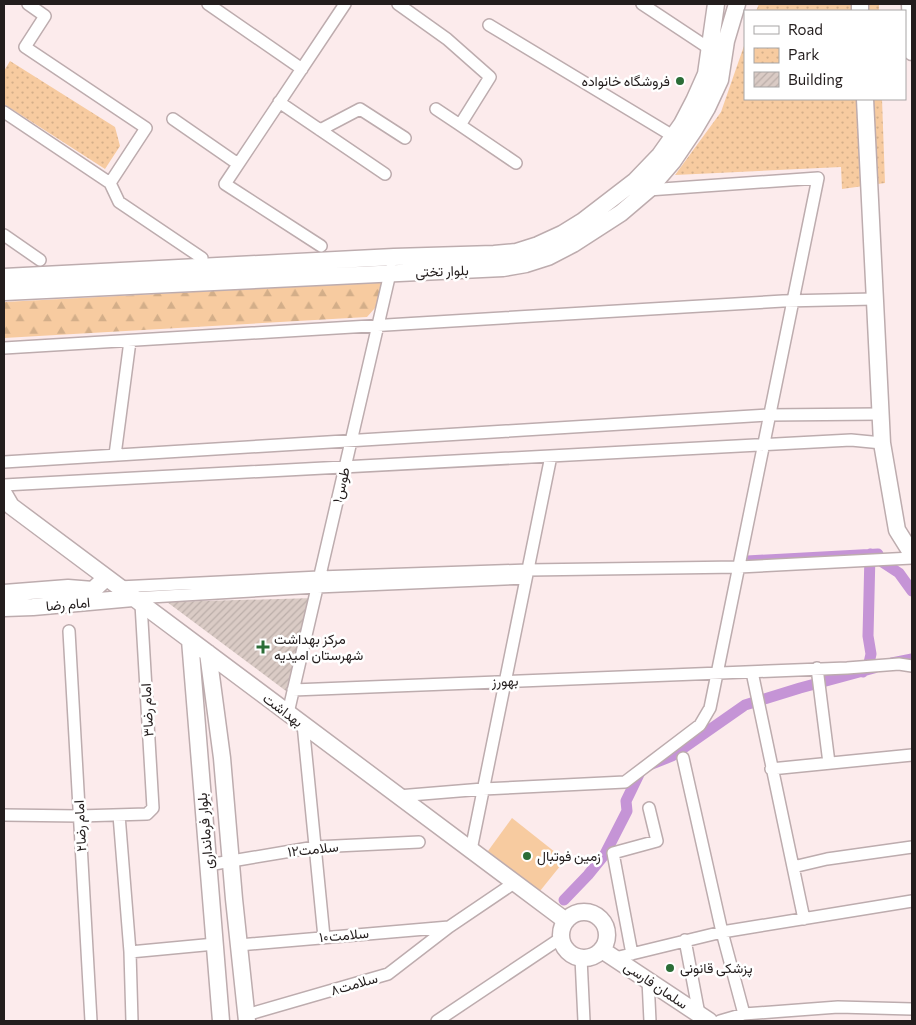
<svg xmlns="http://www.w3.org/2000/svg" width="916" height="1025" font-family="Commissioner,Vazirmatn,sans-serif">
	<defs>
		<pattern id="forest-firs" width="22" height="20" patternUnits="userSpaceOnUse" patternTransform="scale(1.25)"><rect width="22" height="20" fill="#f7cba0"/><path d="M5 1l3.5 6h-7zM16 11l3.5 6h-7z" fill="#d3ae89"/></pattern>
		<pattern id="park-dots" width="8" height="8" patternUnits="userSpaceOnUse" patternTransform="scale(1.25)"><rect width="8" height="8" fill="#f7cba0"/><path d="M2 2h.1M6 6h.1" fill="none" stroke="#d3ae89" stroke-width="1.8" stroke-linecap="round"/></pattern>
		<pattern id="building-hatch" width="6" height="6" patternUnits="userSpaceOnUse" patternTransform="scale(1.25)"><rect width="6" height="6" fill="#dacbc5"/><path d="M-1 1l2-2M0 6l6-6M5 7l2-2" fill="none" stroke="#bbaea9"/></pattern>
	</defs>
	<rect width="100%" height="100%" fill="#fcebec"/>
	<path fill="url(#forest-firs)" d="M387 282 383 299 367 317 4 338V302Z"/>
	<path fill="url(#park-dots)" d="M759 4H879V11H756Z
		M745 43V99H882L885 183 842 189 841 167 675 175 721 112Z
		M10 61 115 127 120 146 105 169 4 104V71Z"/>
	<path fill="#f7cba0" d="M512 818 565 860 540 891 488 851Z"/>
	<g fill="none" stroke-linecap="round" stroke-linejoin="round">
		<path stroke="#c594d6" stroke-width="11" d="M747 561 878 554
			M892 663 912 659
			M863 672 869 663 871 654 868 636 870 554 899 573 912 591
			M564 900 588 875 605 854 627 811 626 801 642 768 672 756 745 705 800 688 874 668"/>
	</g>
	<path fill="url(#building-hatch)" d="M314 598 286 691 167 602Z"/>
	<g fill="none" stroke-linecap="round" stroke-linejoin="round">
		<defs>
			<path id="street" d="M28 4 45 16 25 47 146 128 110 183
				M208 4 302 69
				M398 4 447 39 490 77 460 125 516 163
				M642 4 710 49
				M489 25 673 136
				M279 102 385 174
				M436 109 460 125
				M4 112 110 183 119 202 202 258
				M173 119 238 164
				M320 130 360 109 405 138
				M4 235 40 260
				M321 246 225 184 345 4
				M4 348 783 301 874 299
				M115 455 130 341
				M4 462 768 415 880 414
				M4 485 851 440 882 443
				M119 587 319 577 528 570 739 567 912 558
				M133 598 317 587 526 578
				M69 631 91 1021
				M817 668 829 763
				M752 672 804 919
				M293 690 847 668 899 664 912 666
				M288 713 391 269
				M303 724 324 937
				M683 758 722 932 744 1014
				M771 769 912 755
				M398 796 483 789 625 782 700 725 710 708 818 178 648 190
				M4 815 79 816 147 814 153 808 141 604
				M119 815 130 952 132 1021
				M471 850 551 456
				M208 865 315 847 419 842
				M793 867 827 859 912 847
				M685 940 699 1014
				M239 945 449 927
				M130 952 215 944
				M632 954 613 853 657 841 649 808
				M581 958 584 1021
				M615 958 722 932 912 901
				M648 980 650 1021
				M246 1015 388 974 449 927 514 883
				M437 1021 561 938
				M720 1021 744 1014 838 1007 912 1009"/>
			<path id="secondary" d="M860 4V11
				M910 4 912 52
				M865 99 882 443 897 530 912 554
				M4 277 394 257 494 254 516 252 538 245 562 234 583 221 635 181 660 155 682 124 694 101 706 74 716 4
				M4 292 503 268 526 264 548 257 573 244 621 213 648 190 673 161 694 130 707 108 720 80 726 41 737 4
				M4 494 11 506 566 921
				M4 593 68 588 93 590 106 578
				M4 608 33 607 133 598
				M190 640 221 1021
				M208 653 222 758 234 899 247 1021
				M561 935a23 23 0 1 1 46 0a23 23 0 1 1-46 0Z
				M602 950 709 1021"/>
		</defs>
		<use href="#street" stroke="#bdacae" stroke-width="14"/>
		<use href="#secondary" stroke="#bdacae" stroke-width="19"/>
		<use href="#street" stroke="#fff" stroke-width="11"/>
		<use href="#secondary" stroke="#fff" stroke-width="16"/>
	</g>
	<g fill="#2b6d37" stroke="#fff" stroke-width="2">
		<circle cx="680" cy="81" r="5"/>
		<path d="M260.5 639.5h5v5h5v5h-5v5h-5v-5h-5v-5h5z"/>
		<circle cx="527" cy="856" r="5"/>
		<circle cx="670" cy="968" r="5"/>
	</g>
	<g text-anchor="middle" stroke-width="5" stroke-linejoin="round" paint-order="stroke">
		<g font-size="14" fill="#231d1d" stroke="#fff" text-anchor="start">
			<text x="670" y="86" text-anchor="end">فروشگاه خانواده</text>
			<text x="274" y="644">مرکز بهداشت<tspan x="274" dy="16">شهرستان امیدیه</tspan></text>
			<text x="537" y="861">زمین فوتبال</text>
			<text x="680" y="973">پزشکی قانونی</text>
		</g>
		<g font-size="14" fill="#231d1d" stroke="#fff">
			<text transform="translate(442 271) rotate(-2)" y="5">بلوار تختی</text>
			<text transform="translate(341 485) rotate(-77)" y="5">طوس۱</text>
			<text transform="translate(68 604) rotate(-5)" y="5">امام رضا</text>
			<text transform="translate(505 681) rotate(-2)" y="5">بهورز</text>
			<text transform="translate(147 710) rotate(-93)" y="5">امام رضا۳</text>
			<text transform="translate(283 710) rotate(37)" y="5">بهداشت</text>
			<text transform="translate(80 826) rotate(-93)" y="5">امام رضا۲</text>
			<text transform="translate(205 831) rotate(-95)" y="5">بلوار فرمانداری</text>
			<text transform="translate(313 849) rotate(-6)" y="5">سلامت۱۲</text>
			<text transform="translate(344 935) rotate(-5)" y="5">سلامت۱۰</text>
			<text transform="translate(354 984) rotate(-16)" y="5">سلامت۸</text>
			<text transform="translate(656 985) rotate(34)" y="5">سلمان فارسی</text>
		</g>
	</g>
	<rect width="916" height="1025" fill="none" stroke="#231d1d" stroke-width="10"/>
	<rect x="744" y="10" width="162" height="90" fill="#ffffff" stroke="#a7a5a5"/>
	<rect x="754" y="26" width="25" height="8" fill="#ffffff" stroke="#a7a5a5"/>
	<text x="788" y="35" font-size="15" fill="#231d1d">Road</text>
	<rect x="754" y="48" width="25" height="15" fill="url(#park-dots)" stroke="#a7a5a5"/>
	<text x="788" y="60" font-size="15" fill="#231d1d">Park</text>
	<rect x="754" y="72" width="25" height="15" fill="url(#building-hatch)" stroke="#a7a5a5"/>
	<text x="788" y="85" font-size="15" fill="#231d1d">Building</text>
</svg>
